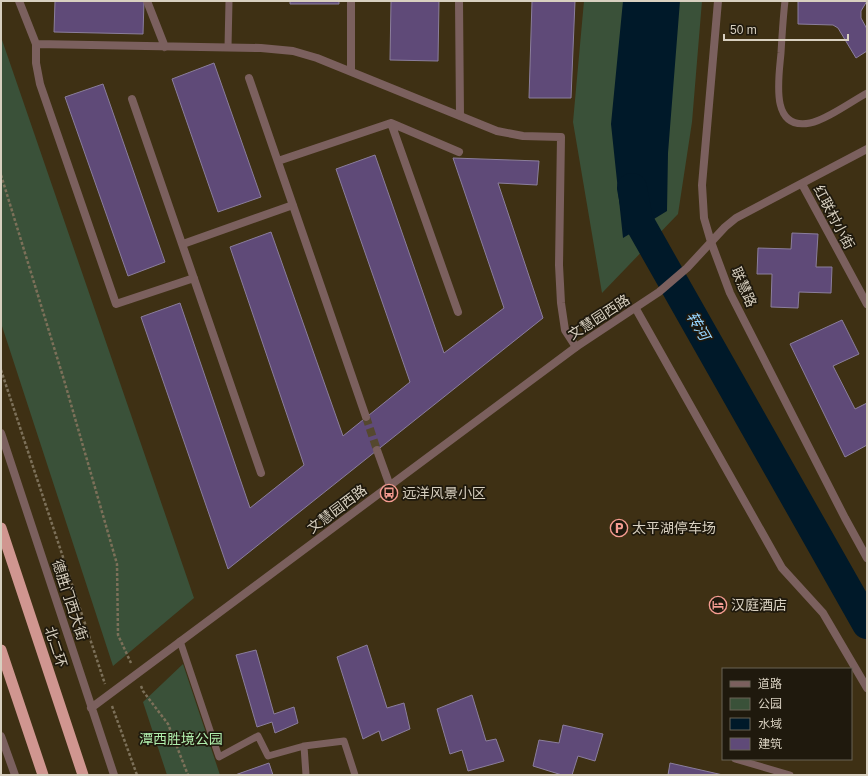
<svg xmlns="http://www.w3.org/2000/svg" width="868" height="776" font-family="Arial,'Noto Sans SC',sans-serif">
	<rect width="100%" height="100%" fill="#3e3014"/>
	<path fill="#3a5139" d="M584 1H702L692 122 678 214 602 293 573 122Z
		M1 37 194 598 113 666 1 323Z
		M183 664 220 775H167L143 702Z"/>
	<path fill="#001929" d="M623 1H680L668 153 667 211 623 238 611 124Z"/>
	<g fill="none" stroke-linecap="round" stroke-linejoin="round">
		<path stroke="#001929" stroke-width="30" d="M632 188 638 220 867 624"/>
	</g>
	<path fill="#5f4a78" stroke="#8b7e9c" d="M55 1H144L143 34 54 32Z
		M290 1H339V4H290Z
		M391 1H439L438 61 390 60Z
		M532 1H575L571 98H529Z
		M798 1H867L861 11V18L867 29V51L856 58 838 28 833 25 798 24Z
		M214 63 261 197 218 212 172 79Z
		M103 84 165 262 128 276 65 97Z
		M375 155 444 353 504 308 453 158 539 161 537 185 498 183 543 318 228 569 141 317 180 303 250 508 304 465 230 247 271 232 343 436 410 382 336 169Z
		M792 233 818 234 816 267H832L831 293 799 292 798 308 771 307 772 274H757L758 248 791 249Z
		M842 320 859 354 833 366 855 409 867 403V445L845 457 790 344Z
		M367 645 387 708 404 703 410 729 382 741 379 731 363 739 337 657Z
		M256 650 274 714 294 707 298 723 275 733 272 722 257 727 236 655Z
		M472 695 486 741 496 739 504 761 468 771 462 750 450 754 437 709Z
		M563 725 603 734 595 761 578 756 572 775H562L533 766 539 740 559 743Z
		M269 763 273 775H235Z
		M670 763 723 775H668Z"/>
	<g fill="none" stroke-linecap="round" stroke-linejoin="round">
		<path stroke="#55482e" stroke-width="8" stroke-dasharray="8 4" stroke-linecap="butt" d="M366 417 377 450"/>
		<path stroke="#7c7059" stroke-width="2.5" stroke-dasharray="3 2" stroke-linecap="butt" d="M1 175 64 380 117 564 118 635 131 663
			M1 370 105 684
			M141 686 143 691 168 724 188 775
			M112 706 137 775"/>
		<path stroke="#7b605e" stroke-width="7" d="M785 1C783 18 782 36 781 53 779 77 769 131 810 123 826 120 852 101 867 93
			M228 47 229 1
			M180 641 219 757 258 736 268 756 304 746 306 775
			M304 746 344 741 355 775
			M735 759 790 775"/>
		<path stroke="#7b605e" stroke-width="8" d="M19 1 36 44 261 48 293 51 317 58 497 131 523 136 561 137 559 265 561 303 565 330 576 347
			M147 1 165 47
			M459 1 460 116
			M36 44V63L40 84 116 304 194 278
			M351 71V1
			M249 78 366 417
			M132 99 261 473
			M391 123 458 312
			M278 161 391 123 459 152
			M802 184 867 304
			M711 242 730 293 845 518 867 558
			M183 244 293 205
			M636 309 782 568 823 613 867 688
			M377 450 390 486"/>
		<path stroke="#7b605e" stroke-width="8" d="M711 242 704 218 702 185 718 1
			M1 433 114 775
			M91 708 576 347 659 292 687 268 725 227 736 218 867 149
			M1 736 15 775"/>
		<path stroke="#d09690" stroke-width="11" d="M1 528 83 775
			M1 650 43 775"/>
	</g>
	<defs>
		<symbol id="bus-ring" viewBox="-11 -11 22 22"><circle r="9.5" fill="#1f190d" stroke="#f59c91" stroke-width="1.5"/><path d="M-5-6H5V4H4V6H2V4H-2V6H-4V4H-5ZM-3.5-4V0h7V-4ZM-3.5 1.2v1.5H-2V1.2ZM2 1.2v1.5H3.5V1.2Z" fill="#f59c91"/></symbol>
		<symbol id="parking-ring" viewBox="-11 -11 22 22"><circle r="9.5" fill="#1f190d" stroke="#f59c91" stroke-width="1.5"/><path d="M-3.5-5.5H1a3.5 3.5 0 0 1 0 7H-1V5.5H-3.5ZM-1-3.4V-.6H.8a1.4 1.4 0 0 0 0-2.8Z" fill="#f59c91"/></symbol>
		<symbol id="hotel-ring" viewBox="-11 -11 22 22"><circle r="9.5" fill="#1f190d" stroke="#f59c91" stroke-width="1.5"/><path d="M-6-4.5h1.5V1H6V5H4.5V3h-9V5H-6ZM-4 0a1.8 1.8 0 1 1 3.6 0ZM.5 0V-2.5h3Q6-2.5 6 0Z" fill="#f59c91"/></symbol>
	</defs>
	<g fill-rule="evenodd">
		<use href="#bus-ring" x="379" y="483" width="20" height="20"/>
		<use href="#parking-ring" x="609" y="518" width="20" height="20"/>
		<use href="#hotel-ring" x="708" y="595" width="20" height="20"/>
	</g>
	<g text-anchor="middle" stroke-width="3.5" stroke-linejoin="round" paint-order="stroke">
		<g font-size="14" fill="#d8d0c0" stroke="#1f190d">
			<text transform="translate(834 217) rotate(62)" y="5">红联村小街</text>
			<text transform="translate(744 287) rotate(66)" y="5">联慧路</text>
			<text transform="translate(599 317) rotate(-33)" y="5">文慧园西路</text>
			<text transform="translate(337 509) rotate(-37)" y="5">文慧园西路</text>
			<text transform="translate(70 600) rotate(72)" y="5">德胜门西大街</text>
			<text transform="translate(56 647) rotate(72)" y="5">北二环</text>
		</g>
		<g font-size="14" fill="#d8d0c0" stroke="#1f190d" text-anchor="start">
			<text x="402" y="498">远洋风景小区</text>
			<text x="632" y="533">太平湖停车场</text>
			<text x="731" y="610">汉庭酒店</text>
		</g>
		<g font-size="14" fill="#afedac" stroke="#1f190d">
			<text x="181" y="744">潭西胜境公园</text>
		</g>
		<g font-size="15" font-style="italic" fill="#97d6ff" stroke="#1f190d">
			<text transform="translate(698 326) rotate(60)" y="5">转河</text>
		</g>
	</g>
	<rect width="868" height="776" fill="none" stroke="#d8d0c0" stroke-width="4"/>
	<rect x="722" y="668" width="130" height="92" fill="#1f190d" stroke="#696255"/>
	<rect x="730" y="681" width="20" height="6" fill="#7b605e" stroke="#696255"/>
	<text x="758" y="688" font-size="12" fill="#d8d0c0">道路</text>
	<rect x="730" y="698" width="20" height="12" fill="#3a5139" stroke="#696255"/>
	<text x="758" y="708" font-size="12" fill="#d8d0c0">公园</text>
	<rect x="730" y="718" width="20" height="12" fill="#001929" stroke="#696255"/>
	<text x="758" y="728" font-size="12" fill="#d8d0c0">水域</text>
	<rect x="730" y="738" width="20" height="12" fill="#5f4a78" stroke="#696255"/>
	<text x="758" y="748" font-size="12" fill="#d8d0c0">建筑</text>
	<path d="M724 34v6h124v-6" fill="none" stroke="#d8d0c0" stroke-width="2"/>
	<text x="730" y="34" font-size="12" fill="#d8d0c0" stroke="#1f190d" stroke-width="3" paint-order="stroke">50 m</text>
</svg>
